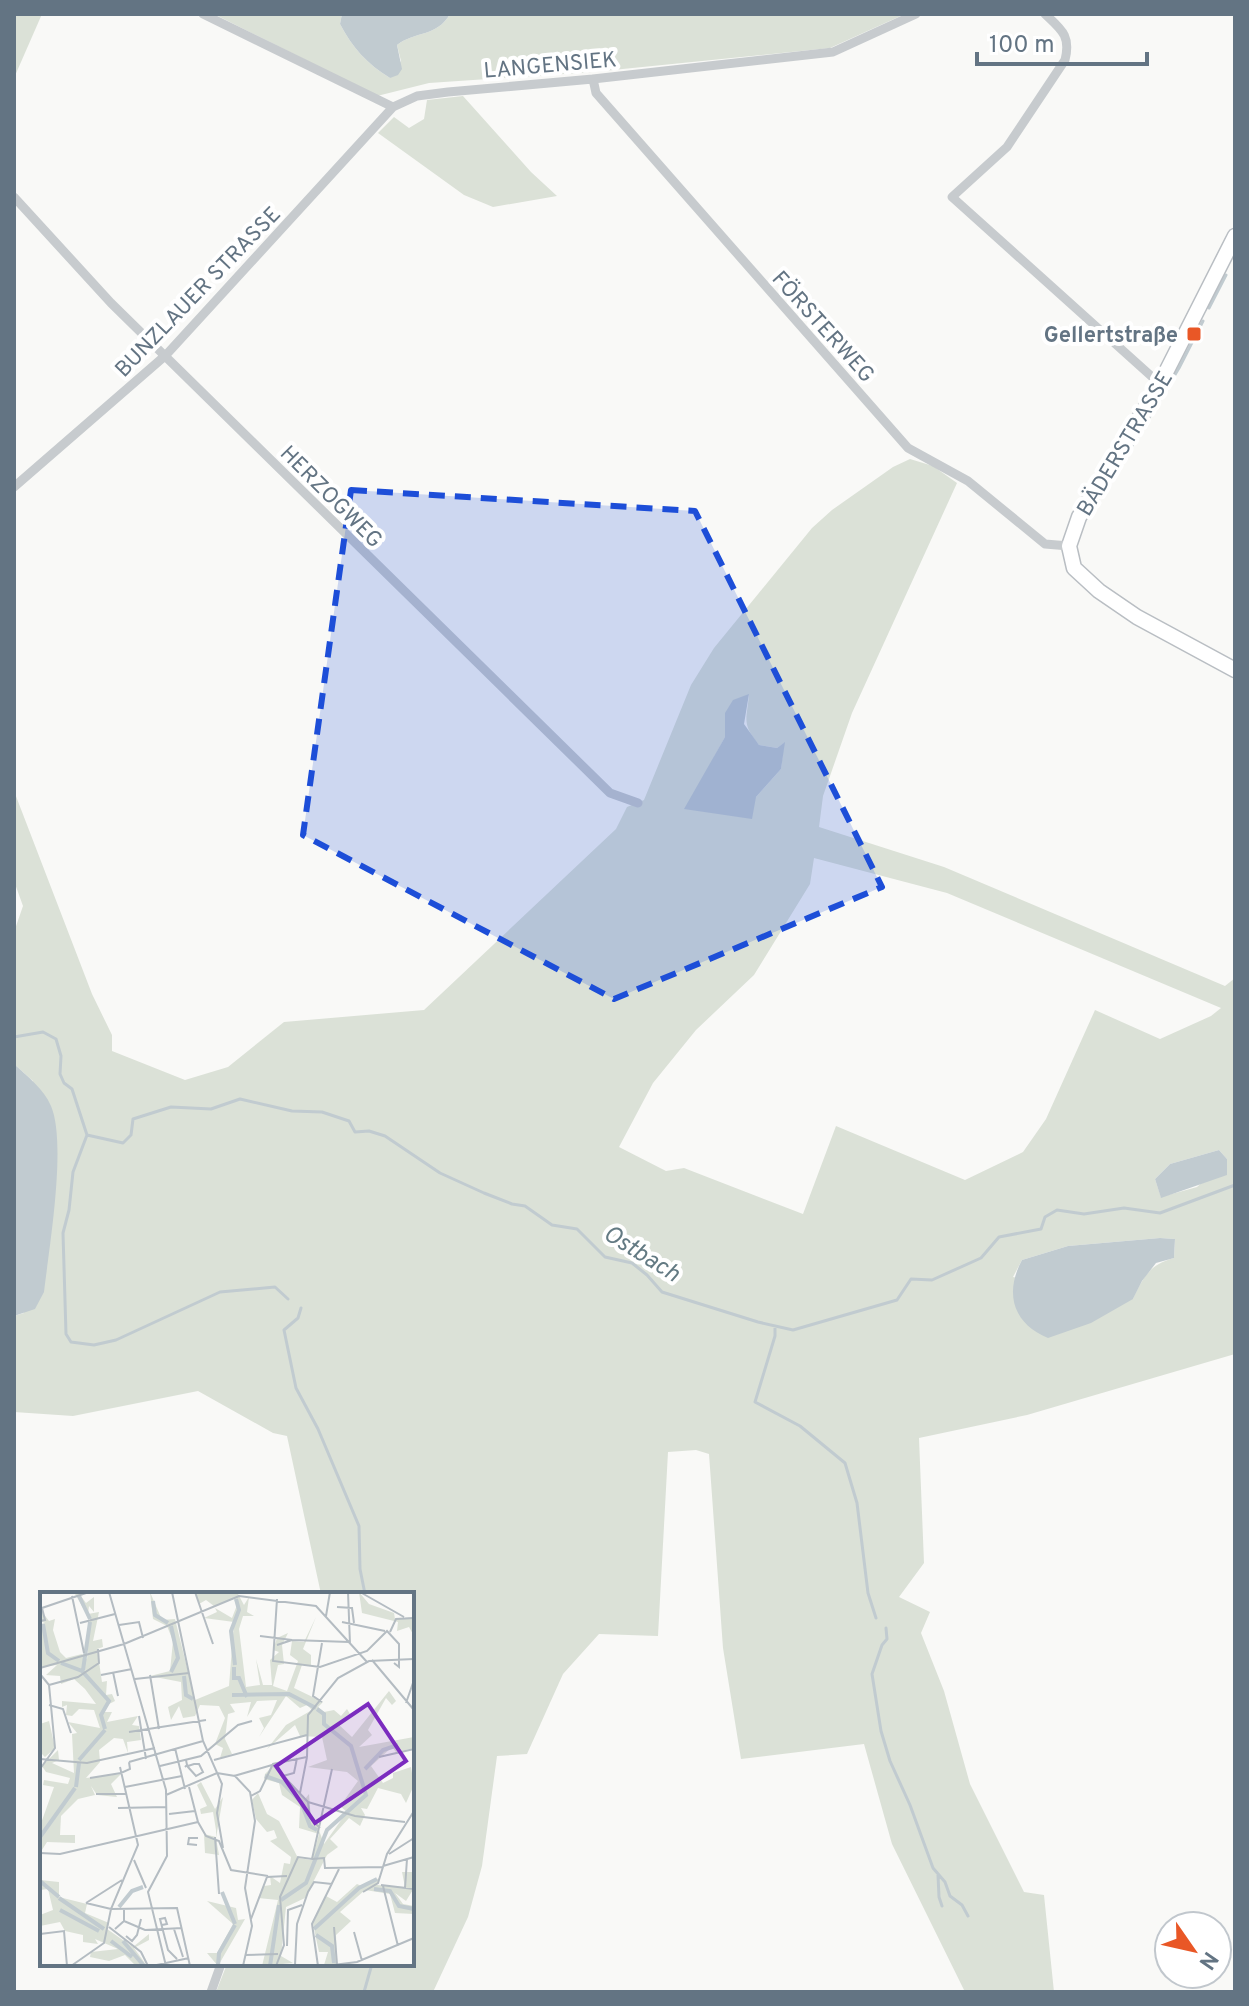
<svg xmlns="http://www.w3.org/2000/svg" width="1249" height="2006" font-family="Overpass,sans-serif">
	<rect width="100%" height="100%" fill="#f9f9f7"/>
	<path fill="#dbe1d7" fill-rule="evenodd" d="M14 14H42L14 78Z
		M214 14H342L340 24C352 47 367 64 390 78L401 61 397 45C415 31 437 37 450 14H905L830 48 593 72 429 83 377 96Z
		M463 96 531 172 557 196 493 207 464 195 378 133 394 117 409 128 424 119 427 100Z
		M910 459 933 466 957 483 852 713 823 796 819 827 944 867 1225 986 1235 978V1354L1027 1415 919 1438 924 1563 899 1597 930 1612 921 1633 944 1691 970 1784 1024 1892 1044 1895 1054 1992H965L892 1844 864 1744 741 1759 723 1648 709 1454 696 1450 668 1452 658 1636 599 1634 563 1674 527 1754 497 1756 482 1866 468 1917 433 1992H216L227 1964H412V1594H321L287 1436 273 1433 198 1391 73 1416 14 1412V1316L24 1313 33 1081 14 1064V932L23 906 14 881V791L92 994 112 1035V1051L185 1080 228 1067 284 1022 424 1010 616 829 627 807 644 800 691 685 714 648 812 528 832 510 893 467ZM749 694C747 720 741 723 759 745L777 748 784 743 781 769 756 797 714 757ZM814 858 947 893 1221 1008 1211 1016 1160 1039 1095 1010 1046 1119 1023 1152 965 1180 836 1126 803 1214 684 1168 666 1171 619 1147 653 1083 696 1030 754 975 810 884ZM1219 1150 1227 1159 1197 1187 1161 1197 1155 1179 1170 1164ZM1160 1238 1175 1239 1174 1258C1149 1265 1144 1276 1133 1299L1013 1277 1022 1260 1068 1246Z"/>
	<path fill="#c1cbd0" d="M342 14H450C437 37 415 31 397 45L402 69 398 75 390 78C367 64 352 47 340 24Z
		M749 694 744 724 759 745 777 748 785 742 781 769 756 797 752 819 684 809 725 737V713L733 700Z
		M14 1064C27 1076 44 1089 51 1106 67 1143 49 1249 44 1292L35 1309 14 1316Z
		M1219 1150 1227 1159V1175L1161 1198 1155 1179 1170 1164Z
		M1160 1238 1175 1239 1174 1258 1156 1263 1142 1281 1133 1299 1091 1323 1048 1338C1013 1324 1004 1293 1022 1260L1068 1246Z"/>
	<g fill="none" stroke-linecap="round" stroke-linejoin="round">
		<path stroke="#c1cbd0" stroke-width="3" d="M1209 308 1226 275
			M1130 449 1179 368 1203 321
			M14 1037 43 1032 56 1039 61 1056 60 1074 64 1083 72 1089 87 1135 123 1143 131 1135 133 1119 171 1107 211 1109 240 1099 292 1111 322 1112 349 1121 355 1132 369 1131 385 1136 440 1173 484 1193 512 1204 525 1206 552 1225 577 1229 605 1257 632 1263 647 1275 662 1292 758 1322 793 1330 897 1300 911 1279 932 1280 981 1258 999 1237 1041 1229 1045 1217 1057 1210 1084 1214 1124 1208 1160 1213 1235 1185
			M87 1135 73 1172 69 1210 63 1233 66 1334 71 1342 94 1345 116 1340 220 1292 275 1287 288 1299
			M301 1308 298 1318 284 1330 296 1388 318 1429 359 1526 360 1569 365 1594
			M775 1326V1336L755 1402 800 1426 845 1463 857 1503 868 1593 876 1618
			M886 1628 887 1639 882 1645 872 1674 881 1731 890 1761 910 1805 933 1868 945 1882 950 1896 962 1905 968 1916
			M938 1875 939 1897 942 1906
			M364 1992 372 1964"/>
		<defs>
			<path id="secondary" d="M1235 236 1160 384 1079 517 1069 546 1074 568 1099 591 1137 617 1235 670"/>
		</defs>
		<use href="#secondary" stroke="#b9bec3" stroke-width="17"/>
		<path stroke="#c7cbce" stroke-width="9" d="M203 14 393 107
			M1045 14C1062 30 1071 36 1065 60L1007 147 952 197 1160 384
			M593 79 596 93 908 448 968 481 1045 544 1069 546
			M14 197 111 303 610 793 638 803
			M14 487 166 355 393 107 417 96 448 92 593 79 833 52 916 14
			M211 1992 221 1964"/>
		<use href="#secondary" stroke="#fff" stroke-width="14"/>
	</g>
	<path fill="#1d4ed8" fill-opacity="0.2" stroke="#1d4ed8" stroke-width="6" stroke-dasharray="16 10" stroke-linejoin="round" d="M351 490 695 511 882 887 614 999 303 835Z"/>
	<rect fill="#e95726" stroke="#fff" stroke-width="3" x="1186" y="326" width="16" height="16" rx="4"/>
	<g text-anchor="middle" stroke-width="8" stroke-linejoin="round" paint-order="stroke">
		<g font-size="22" fill="#637483" stroke="#fff">
			<text transform="translate(550 64) rotate(-5)" y="8">LANGENSIEK</text>
			<text transform="translate(197 291) rotate(-46)" y="8">BUNZLAUER STRASSE</text>
			<text transform="translate(824 326) rotate(48)" y="8">FÖRSTERWEG</text>
			<text transform="translate(1124 443) rotate(-59)" y="8">BÄDERSTRASSE</text>
			<text transform="translate(332 496) rotate(45)" y="8">HERZOGWEG</text>
		</g>
		<g font-size="22" font-weight="bold" fill="#637483" stroke="#fff" text-anchor="end">
			<text x="1178" y="342">Gellertstraße</text>
		</g>
		<g font-size="24" font-style="italic" fill="#637a83" stroke="#fff">
			<text transform="translate(642 1253) rotate(32)" y="8">Ostbach</text>
		</g>
	</g>
	<g transform="translate(40 1592)">
		<rect width="374" height="374" fill="#f9f9f7"/>
		<path d="M34 0H38L46 11 54 5V20L49 14 48 22 59 20 53 49 62 47 63 55 57 57 62 90 67 89 66 103 72 102 75 109 65 114V120H72L67 130 98 124 92 133 99 134 101 148 87 150 88 161 83 147 74 146 59 158 60 170 46 186 81 182 71 192 77 205 57 203 51 194 55 203 38 207 21 224 20 243H35V251L7 250 0 261V234L14 195 3 193 4 188 28 192 30 186 6 180 2 174 18 158 19 168 12 171 34 181 32 142 37 141 28 130 60 136 54 118 39 117 32 124 26 123 27 113 22 115V109L56 112 45 97 34 87 21 92 20 84 6 83 17 73 0 75V32L5 31 0 29V4V17L9 29 15 27 13 38 20 60 26 66 42 62 47 67 50 28ZM110 0 122 28 135 27 155 108 189 94 194 30 164 26 177 20 175 16 192 26 197 13 194 7 174 14 166 8 159 12 156 2 197 0 204 13 209 5 207 20 214 24H203L199 37 206 95 220 93 216 67 223 93H232L230 68 239 60 233 58 237 46 248 41 242 53 244 72 238 73 233 94 247 99 258 69 250 63 252 49 264 50 276 25 263 57 271 63V74L262 73 254 96 283 110 278 115 284 120 294 118 301 124 307 117 310 122 297 131 312 145 349 99 356 109 352 113 346 106 328 138 332 143 319 155 374 145V156L356 160 352 155 331 174 343 191 353 186V181L371 175 374 193 366 211 361 202 338 196 327 217 321 216 325 223 320 234 309 226 290 247 298 255 287 263 265 306 246 315 241 364 253 371 222 374 238 308 218 306 224 294 231 293 230 284 240 291 244 271 250 272 251 265 230 249 237 246 234 238 227 240 216 227 212 208 218 201 227 222 239 229 258 266 272 268 279 242 259 236 260 215 242 203 239 191 224 187 225 182 233 174 265 207 269 202 271 229 282 227 276 230 284 252 307 220 300 214 318 189 307 180 268 175 287 168 282 145 260 144 255 133 227 157 246 133 272 118 267 113 260 116 246 104 219 145 224 136 219 126 231 123 237 108 217 109 207 125 211 110 190 112 195 120 188 122 185 147 192 162 180 166 183 156 175 152 185 126 179 114 160 113 155 124 143 126 139 114 131 128 128 115 142 108 141 90 110 84 130 79 133 49 127 34 113 27ZM319 0 329 12 354 21 355 27 374 25V44L369 35 357 39 358 30 322 21ZM9 129 15 156 5 165 0 160V132ZM161 190 175 217 183 205 176 246 179 263 165 261 164 242 176 245V238L173 220 161 222 160 217 167 214 157 193ZM362 280H372L374 296 366 309 355 301 363 312 374 314V322L355 321 350 302 325 298 300 320 311 329 296 343 297 373H284L288 360H279L273 332 286 304 297 310 317 292 324 295 339 286 337 293 365 295ZM0 288 19 290V305L47 312 45 321 69 331 67 337 93 355 109 342V348L94 356 107 374H96L85 363 69 369 50 365 51 360 78 357 55 347 58 352 43 350V343L25 339 20 330 0 334V323L13 318 8 297 0 298ZM167 309 196 316 198 328 205 327 178 374 167 361H177L193 332Z" fill="#dbe1d7"/>
		<path fill="none" stroke="#c1cbd0" stroke-width="4" d="M39 4 50 27M113 9 115 23 128 31M3 32 8 61 19 69M21 71 42 79 69 109 61 123 65 137M195 73 191 39 199 18 196 7M194 75V86H199L207 105M43 78 50 30M131 80 138 66 131 34M144 84 146 103 153 107M192 103 249 102 276 116M39 168 65 138M325 177 343 158 358 153M225 184 242 190 261 210 270 234 277 238M36 195 39 171M0 245 35 196M0 289 19 305M334 297 350 299 359 314 374 317M182 300 195 332M19 306 64 337M241 308 266 291 287 238 326 203 311 154 284 132V122L277 117M79 315 92 299 103 295M20 318 59 339M274 337 319 296 337 287M276 343 292 354 294 371M71 349 92 365M83 349 104 374M178 374 179 361 195 333M230 374 239 313"/>
		<path fill="none" stroke="#b4bcc2" stroke-width="2" d="M69 0 126 198 127 264 108 300 126 374M132 0 163 149 182 192 177 221 183 256M155 0 173 52M308 0 310 52M320 0 364 25M32 4 44 61M237 7 233 69 280 75 327 59 347 39 359 52V75L354 71M297 15 312 16 314 31M286 24 290 0M0 29 5 28 2 16 49 0M302 30 345 39M40 31 75 22M79 33 99 30 103 46M350 40 356 27 374 26M220 44 252 48 237 53M252 48 309 50M332 68 374 118M0 76 84 52 199 4 276 14 327 70M73 80 78 104M0 82 9 93 15 156 0 177M61 83 92 77M110 83 119 137M95 87 149 81M9 93 38 85 59 71 58 57M282 110 273 104 282 51M366 111 374 88M9 113 23 117 31 141M99 124 106 167M89 140 166 128M135 156 145 197M339 165 374 157M0 167 47 171 115 156M174 168 267 143M89 170 163 149M233 173 268 210 270 226 280 236M120 174 161 164 198 133 212 129M145 175 146 174H148L154 172H159L163 180 156 184 148 175V174L147 173 146 168M194 184 232 173M243 184 254 181 257 166M50 186 81 181 90 177 89 170M85 195 142 184M149 195 158 230 166 244 179 249 191 278 228 284M260 201 267 165M56 202H87M126 203 177 181 195 184 210 200 215 229 205 296 212 334 203 374M211 204 220 199 233 172 267 165 268 123 298 86 329 69 374 67M268 210 315 224 365 230M78 216 127 215M129 222 155 219M175 245 179 302M157 253 148 252 149 246H158M0 261 20 262 158 230M349 262 374 246M272 267 284 266 285 276 343 275M94 268 106 296M343 274 374 265M341 293 374 297M343 294 358 354M365 296 367 267M323 300 338 291 347 262 374 219M46 311 71 317 137 316 150 374M46 311 82 288M211 327 227 285 247 284M84 329 105 338 142 336M122 333 127 332 125 326 120 327 128 358 137 367M69 335 101 360 108 374M294 335 297 372M75 337 84 329V317M134 337 143 365M314 340 322 369M0 342 24 339 27 374M86 344 92 349 97 343 101 327M247 354 248 318 262 313M205 363 238 362M255 373 257 332 268 300 274 290 292 292M31 374 64 351 71 317 98 253 80 175M112 374 149 366M236 374 244 353 240 305 258 265 272 267 292 177M278 374 272 332 299 277M285 374 317 370 374 346"/>
		<path fill="#7b2cbf" fill-opacity="0.15" stroke="#7b2cbf" stroke-width="4" d="M328 112 366 169 275 231 236 174Z"/>
		<rect width="374" height="374" fill="none" stroke="#637483" stroke-width="4"/>
	</g>
	<rect width="1249" height="2006" fill="none" stroke="#637483" stroke-width="32"/>
	<g transform="translate(1193 1950) rotate(124)"><circle r="38" fill="#ffffff" stroke="#c1c7cd" stroke-width="2"/>
	<path d="M0-6L14 30L0 20L-14 30Z" fill="#e95726"/>
	<text y="-12" font-size="22" font-weight="bold" text-anchor="middle" fill="#637483">N</text>
	</g>
	<path d="M977 52v12h170v-12" fill="none" stroke="#637483" stroke-width="4"/>
	<text x="989" y="52" font-size="24" fill="#637483" stroke="#ffffff" stroke-width="6" paint-order="stroke">100 m</text>
</svg>
